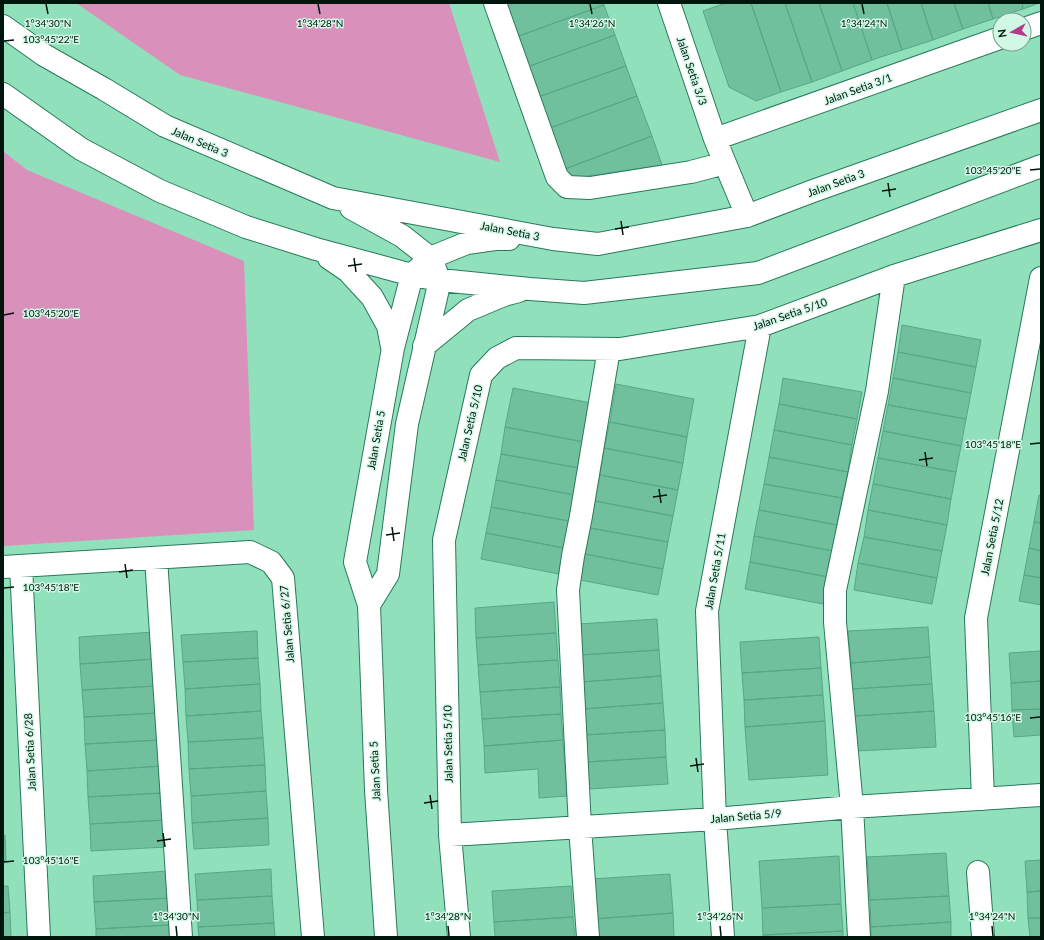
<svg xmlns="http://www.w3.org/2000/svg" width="1044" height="940" font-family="Lato,sans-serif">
	<rect width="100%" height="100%" fill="#91e0bc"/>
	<path fill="#d991bb" d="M76 3H449L500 162 180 75Z
		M3 151 27 170 244 261 254 530 3 546Z"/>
	<path fill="#71c09d" stroke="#58a685" d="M515 3H603L604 5 516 37 505 7Z
		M726 3H751L781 92 756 101 729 87 703 11Z
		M751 3H785L812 82 781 92Z
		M785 3H819L842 71 812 82Z
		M819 3H853L872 60 842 71Z
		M853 3H887L902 50 872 60Z
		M887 3H921L933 40 902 50Z
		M921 3H954L963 29 933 40Z
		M954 3H988L993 19 963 29Z
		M988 3H1022L1023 9 993 19Z
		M1022 3H1039L1023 9Z
		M604 5 615 35 527 67 516 37Z
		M615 35 626 66 538 97 527 67Z
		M626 66 637 96 550 128 538 97Z
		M637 96 652 136 565 169 550 128Z
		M652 136 662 165 568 179 565 169Z
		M902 325 981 340 976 367 898 352Z
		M898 352 976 367 971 393 893 378Z
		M783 378 862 392 857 419 779 404Z
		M893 378 971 393 966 419 888 405Z
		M616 384 694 399 687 437 610 422Z
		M513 388 591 403 584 442 505 427Z
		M779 404 857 419 852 445 774 430Z
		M888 405 966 419 961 446 883 431Z
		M610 422 687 437 683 463 604 448Z
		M505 427 584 442 579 468 501 454Z
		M774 430 852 445 848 472 769 457Z
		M883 431 961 446 956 472 878 458Z
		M604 448 683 463 678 490 600 475Z
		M501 454 579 468 574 495 496 480Z
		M769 457 848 472 842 498 764 484Z
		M878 458 956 472 951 499 873 484Z
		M600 475 678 490 673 516 595 501Z
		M496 480 574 495 569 521 491 507Z
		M764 484 842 498 837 525 759 510Z
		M873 484 951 499 947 525 868 510Z
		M1039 495 1041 496V523L1034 522Z
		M595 501 673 516 668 542 590 528Z
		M491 507 569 521 564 548 486 533Z
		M759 510 837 525 833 551 754 536Z
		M868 510 947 525 942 551 864 537Z
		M1034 522 1041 523V551L1029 548Z
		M590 528 668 542 663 569 585 554Z
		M486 533 564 548 559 574 481 559Z
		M754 536 833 551 828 577 750 562Z
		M864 537 942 551 937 578 858 563Z
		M1029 548 1041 551V578L1024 575Z
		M585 554 663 569 658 595 580 580Z
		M750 562 828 577 823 604 745 589Z
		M858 563 937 578 932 604 854 590Z
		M1024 575 1041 578V605L1019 601Z
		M554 602 556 633 476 638 475 608Z
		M657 619 659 650 580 655 578 624Z
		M928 627 930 657 851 663 848 631Z
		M257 631 258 658 183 662 181 635Z
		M154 632 156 659 80 664 79 637Z
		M556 633 558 660 478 665 476 638Z
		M819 637 821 668 742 673 740 642Z
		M659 650 661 676 581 682 580 655Z
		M1041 651V681L1011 683 1009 653Z
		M930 657 932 684 852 689 851 663Z
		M258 658 260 684 185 689 183 662Z
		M156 659 157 686 82 690 80 664Z
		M558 660 560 687 480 692 478 665Z
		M821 668 823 695 744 700 742 673Z
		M661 676 663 703 583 709 581 682Z
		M1041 681V709L1012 710 1011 683Z
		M260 684 261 711 186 716 185 689Z
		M932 684 934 711 854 716 852 689Z
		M157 686 159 713 84 717 82 690Z
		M560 687 561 714 482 719 480 692Z
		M823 695 825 721 745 727 744 700Z
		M663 703 665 730 585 735 583 709Z
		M1041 709V735L1014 737 1012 710Z
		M261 711 263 738 188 742 186 716Z
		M934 711 936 747 857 751 854 716Z
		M159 713 160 740 85 744 84 717Z
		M561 714 563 740 484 746 482 719Z
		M825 721 828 775 749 780 745 727Z
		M665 730 666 757 587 762 585 735Z
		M263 738 265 765 189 769 188 742Z
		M160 740 162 766 87 771 85 744Z
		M563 740 567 796 539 798 538 769 485 773 484 746Z
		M666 757 668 784 589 789 587 762Z
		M265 765 266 791 191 796 189 769Z
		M162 766 163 793 88 797 87 771Z
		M266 791 268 818 192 823 191 796Z
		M163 793 165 820 90 824 88 797Z
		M268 818 269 845 194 849 192 823Z
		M165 820 167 847 91 851 90 824Z
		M3 835H5L6 861H3Z
		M946 853 949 896 870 900 867 857Z
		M839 856 841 904 762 908 759 861Z
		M1041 860V891L1027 892 1025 861Z
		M271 869 272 896 197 900 195 874Z
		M168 871 170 898 94 902 93 876Z
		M670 874 673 913 593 919 591 879Z
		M3 886H8L10 912 3 913Z
		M571 886 573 917 494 922 492 891Z
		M1041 891V918H1028L1027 892Z
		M272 896 274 923 198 927 197 900Z
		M949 896 951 922 871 927 870 900Z
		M170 898 171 925 96 929 94 902Z
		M841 904 843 931 763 935 762 908Z
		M10 912 11 937H3V913Z
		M673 913 674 937H594L593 919Z
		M573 917 575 937H495L494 922Z
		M1028 918H1041V937H1030Z
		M951 922V937H871V927Z
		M274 923 275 937H199L198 927Z
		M171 925 172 937H96V929Z
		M843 931V937H763V935Z"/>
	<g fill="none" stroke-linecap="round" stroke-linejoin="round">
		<defs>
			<path id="minor" d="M495 3 557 177 567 187 590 188 691 172 725 163
				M669 3 715 139 747 216
				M3 26 44 55 104 89 165 126 333 198 553 239 598 244 747 216 813 191 1041 110
				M1024 29 1041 23
				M3 94 81 149 160 191 246 227 316 249 412 275 440 280 530 289 584 293 758 273 1041 166
				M715 139 1000 38
				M351 208 402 236 430 258 436 271
				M329 258 348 271 372 297 388 326 392 347
				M412 275 430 258 467 243 495 239H509
				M424 346 468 310 504 295 519 291
				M156 558 181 937
				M21 566 39 937
				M3 567 250 552 271 562 283 578 313 937
				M369 605 388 574 407 424 440 280
				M983 799 976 618 1041 278
				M450 835 715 819 852 807 1041 795
				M978 872 983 937
				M386 937 376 790 369 605 355 562 393 348 412 275
				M459 937 450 835 444 540 481 375 497 358 516 348 620 349 760 326 894 276 1041 230
				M588 937 580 827 568 590 573 556 581 516 609 349
				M723 937 715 819 707 611 760 326
				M859 937 852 807 835 622V590L877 391 894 276"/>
		</defs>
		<use href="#minor" stroke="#287a5b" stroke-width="24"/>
		<use href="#minor" stroke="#fff" stroke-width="22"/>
	</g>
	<path fill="none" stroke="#00150c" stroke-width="1.5" d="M46 4 48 14M318 4 320 14M590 4 592 14M862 4 864 14M4 41 14 40M1030 170 1040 169M888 183 890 197M882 191 896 189M621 221 623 235M615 229 629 227M354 258 356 272M348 266 362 264M4 315 14 313M1030 444 1040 443M925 452 927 466M919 460 933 458M659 489 661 503M653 497 667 495M392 527 394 541M386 535 400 533M125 564 127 578M119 572 133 570M4 588 14 587M1030 718 1040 717M696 758 698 772M690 766 704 764M430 795 432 809M424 803 438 801M163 833 165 847M157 841 171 839M4 862 14 861M176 926 177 936M448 926 449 936M720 926 721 936M992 926 993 936"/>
	<g text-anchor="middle" stroke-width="3" stroke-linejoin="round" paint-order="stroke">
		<g font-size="11" fill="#00150c" stroke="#d1f8e5">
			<text transform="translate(692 71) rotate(71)" y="4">Jalan Setia 3/3</text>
			<text transform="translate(858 89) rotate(-20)" y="4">Jalan Setia 3/1</text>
			<text transform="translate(200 142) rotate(23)" y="4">Jalan Setia 3</text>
			<text transform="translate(836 183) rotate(-20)" y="4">Jalan Setia 3</text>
			<text transform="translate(510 231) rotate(11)" y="4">Jalan Setia 3</text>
			<text transform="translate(790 314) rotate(-19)" y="4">Jalan Setia 5/10</text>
			<text transform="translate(470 423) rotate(-77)" y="4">Jalan Setia 5/10</text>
			<text transform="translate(376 440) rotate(-80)" y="4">Jalan Setia 5</text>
			<text transform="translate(992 537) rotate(-79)" y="4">Jalan Setia 5/12</text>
			<text transform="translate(715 571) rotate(-80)" y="4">Jalan Setia 5/11</text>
			<text transform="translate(287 624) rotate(-95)" y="4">Jalan Setia 6/27</text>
			<text transform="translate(448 744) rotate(-91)" y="4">Jalan Setia 5/10</text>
			<text transform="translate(30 752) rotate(-93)" y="4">Jalan Setia 6/28</text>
			<text transform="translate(375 771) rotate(-93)" y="4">Jalan Setia 5</text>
			<text transform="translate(746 816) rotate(-5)" y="4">Jalan Setia 5/9</text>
		</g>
	</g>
	<g font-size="10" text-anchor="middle" fill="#00150c" stroke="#d1f8e5" stroke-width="3" stroke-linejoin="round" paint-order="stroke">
		<text x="48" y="27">1°34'30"N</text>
		<text x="320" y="27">1°34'28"N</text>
		<text x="592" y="27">1°34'26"N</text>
		<text x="864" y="27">1°34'24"N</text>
		<text x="51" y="43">103°45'22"E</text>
		<text x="993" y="174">103°45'20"E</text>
		<text x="51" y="317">103°45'20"E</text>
		<text x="993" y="448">103°45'18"E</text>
		<text x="51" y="591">103°45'18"E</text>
		<text x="993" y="721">103°45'16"E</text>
		<text x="51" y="864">103°45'16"E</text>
		<text x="176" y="920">1°34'30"N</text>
		<text x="448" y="920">1°34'28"N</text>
		<text x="720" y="920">1°34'26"N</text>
		<text x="992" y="920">1°34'24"N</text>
	</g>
	<rect width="1044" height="940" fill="none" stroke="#00150c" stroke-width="8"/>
	<g transform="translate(1012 32) rotate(262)"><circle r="19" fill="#d1f8e5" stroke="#7d9d8e"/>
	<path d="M0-3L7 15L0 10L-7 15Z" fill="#b53a8c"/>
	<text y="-6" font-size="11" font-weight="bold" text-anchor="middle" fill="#00150c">N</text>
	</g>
</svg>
